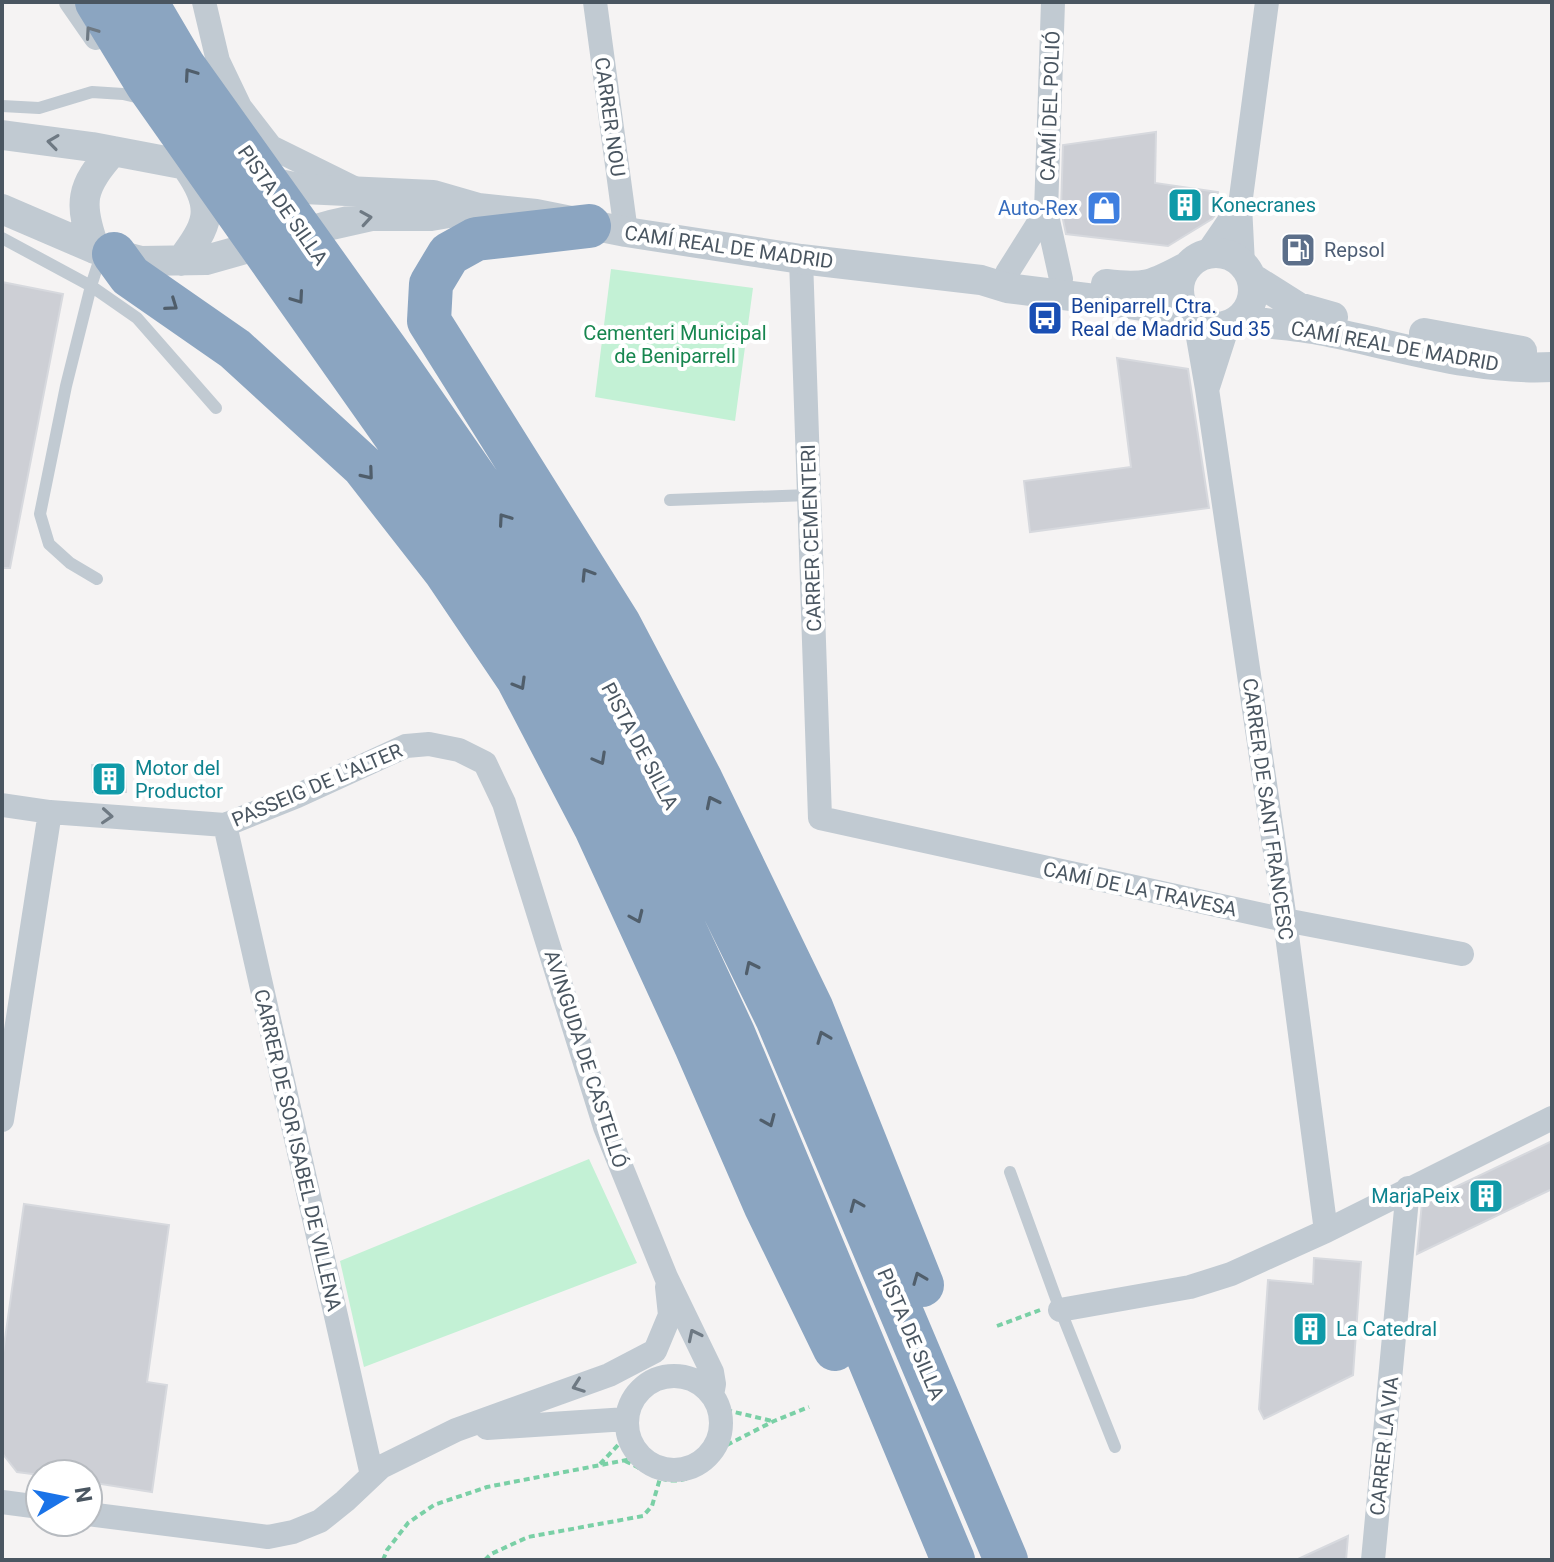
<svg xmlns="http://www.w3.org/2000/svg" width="1554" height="1562" font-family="Roboto,sans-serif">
	<rect width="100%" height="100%" fill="#f5f3f3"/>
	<path fill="#c3f1d5" d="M611 269 753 288 735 421 595 397Z
		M589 1159 637 1263 364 1367 340 1261Z"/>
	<path fill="#cdcfd5" stroke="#d7d9de" stroke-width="2" d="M1156 132 1155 183 1218 192 1215 215 1212 219 1168 246 1066 234 1061 210 1063 145Z
		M2 282 63 294 10 568H2Z
		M1117 358 1188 369 1209 508 1030 532 1024 481 1131 467Z
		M92 765 125 767 126 792H93Z
		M1552 1141V1189L1417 1254 1422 1203Z
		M24 1204 169 1225 147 1382 167 1385 152 1492 88 1482V1474L40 1475 17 1472 2 1453V1360Z
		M1314 1258 1361 1262 1353 1375 1264 1419 1259 1409 1268 1280 1313 1284Z
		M1348 1536 1346 1560H1296Z"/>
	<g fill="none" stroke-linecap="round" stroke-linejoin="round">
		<path stroke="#7ad0a6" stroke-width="4" stroke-dasharray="6 4" stroke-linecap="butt" d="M997 1326 1040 1310
			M726 1410 772 1421
			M709 1454 774 1421 809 1407
			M625 1461C637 1466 648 1474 660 1478 687 1488 711 1467 725 1446
			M600 1464 621 1442
			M383 1560 387 1550 408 1523 434 1505 487 1487 642 1457
			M485 1560 491 1554 528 1537 643 1516 652 1506 663 1468"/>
		<path stroke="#c1cad2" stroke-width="12" d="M2 106 39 108 92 92 123 94 140 98
			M2 238 91 286 137 318 216 408
			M670 500 809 495
			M97 579 70 563 49 544 40 514 66 386 91 286 101 255
			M1010 1172 1058 1304 1115 1447"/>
		<path stroke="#c1cad2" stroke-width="24" d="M71 2 96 38
			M204 2 218 61 240 107 271 147 356 189
			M595 2 626 232
			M1046 211 1053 2
			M1207 253 1240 205
			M801 259 820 818 1285 920 1462 954
			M1243 264 1240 205 1267 2
			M1007 273 1046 211 1061 279
			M1195 320 1207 389 1285 920 1326 1231
			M1208 387 1228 325
			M2 805 50 812 225 825 297 796 406 746 429 744 459 750 485 763 504 803 605 1127 666 1277 712 1372 714 1384 712 1395
			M225 825 372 1475
			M2 1120 50 812
			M1060 1310 1190 1287 1231 1274 1326 1231 1552 1118
			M627 1423a47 47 0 1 1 94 0a47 47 0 1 1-94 0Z
			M487 1428 627 1419
			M2 1502 40 1507
			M88 1514 268 1537 293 1532 320 1521 345 1501 381 1467 456 1430 609 1375 655 1351 670 1315 667 1287
			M1373 1560 1408 1188"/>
		<path stroke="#c1cad2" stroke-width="30" d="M2 135 92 147 213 170
			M260 180 303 189 433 195 478 208 536 214 626 232 801 259 981 280 1007 288 1103 300 1148 307 1171 314 1189 315
			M2 209 95 249 141 261 206 260 331 225 371 216H431L472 209
			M95 249C78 203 80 187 113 151
			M1179 290a37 37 0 1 1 74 0a37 37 0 1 1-74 0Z
			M181 261C208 225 216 209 189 170
			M1252 278 1298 307 1333 317
			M1106 284C1145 289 1153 285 1188 266
			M1239 319C1269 325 1300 325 1329 332 1403 347 1476 371 1552 367
			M1424 333 1522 351"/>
		<path stroke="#8ba5c1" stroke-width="44" d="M97 2 147 84 477 552 548 663 630 812 733 1033 953 1560
			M146 2 183 65 397 365 512 531 584 643 668 795 777 1018 1006 1560
			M589 226 476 239 449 254 431 284 429 321 619 624 701 780 811 1007 922 1285
			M114 254 130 276 235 349 363 466 445 571 518 679 596 828 696 1046 766 1207 835 1349"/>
	</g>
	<defs><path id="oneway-chevron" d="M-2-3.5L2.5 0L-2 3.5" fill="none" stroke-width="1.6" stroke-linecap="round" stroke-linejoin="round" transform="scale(2)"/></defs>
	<g stroke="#6e7983">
		<use href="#oneway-chevron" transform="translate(91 32) rotate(-125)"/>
		<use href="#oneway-chevron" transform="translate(53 142) rotate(-172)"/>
		<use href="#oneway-chevron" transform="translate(366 218) rotate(-9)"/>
		<use href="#oneway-chevron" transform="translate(107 816) rotate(4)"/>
		<use href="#oneway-chevron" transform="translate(694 1335) rotate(-116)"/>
		<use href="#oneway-chevron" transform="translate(578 1386) rotate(160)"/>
	</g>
	<g stroke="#505e6b">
		<use href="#oneway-chevron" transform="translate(190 74) rotate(-125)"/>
		<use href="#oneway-chevron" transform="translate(298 298) rotate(55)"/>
		<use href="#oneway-chevron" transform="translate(172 305) rotate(35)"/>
		<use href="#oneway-chevron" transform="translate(368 474) rotate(50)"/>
		<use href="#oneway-chevron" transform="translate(504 519) rotate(-125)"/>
		<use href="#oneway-chevron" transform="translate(587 574) rotate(-122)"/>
		<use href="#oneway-chevron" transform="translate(520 684) rotate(60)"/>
		<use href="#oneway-chevron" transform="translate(600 759) rotate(61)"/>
		<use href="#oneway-chevron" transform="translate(712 802) rotate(-116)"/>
		<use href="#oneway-chevron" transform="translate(637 917) rotate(66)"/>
		<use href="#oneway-chevron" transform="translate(751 967) rotate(-116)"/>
		<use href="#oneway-chevron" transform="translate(823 1037) rotate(-112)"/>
		<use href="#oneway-chevron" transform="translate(769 1121) rotate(67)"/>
		<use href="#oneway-chevron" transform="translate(856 1205) rotate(-113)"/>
		<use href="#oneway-chevron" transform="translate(919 1278) rotate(-112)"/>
	</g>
	<defs>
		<symbol id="building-square" viewBox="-11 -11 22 22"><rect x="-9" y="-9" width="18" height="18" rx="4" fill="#0f9aa8" stroke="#fff"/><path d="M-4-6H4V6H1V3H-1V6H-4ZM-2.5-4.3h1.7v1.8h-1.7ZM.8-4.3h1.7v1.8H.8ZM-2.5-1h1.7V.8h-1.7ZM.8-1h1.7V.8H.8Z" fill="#fff"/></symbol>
		<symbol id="shop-square" viewBox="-11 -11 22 22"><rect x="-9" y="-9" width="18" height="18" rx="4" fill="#3f7fe0" stroke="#fff"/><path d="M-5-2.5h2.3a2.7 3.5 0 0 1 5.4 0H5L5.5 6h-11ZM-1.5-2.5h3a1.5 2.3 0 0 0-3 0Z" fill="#fff"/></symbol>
		<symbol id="fuel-square" viewBox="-11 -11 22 22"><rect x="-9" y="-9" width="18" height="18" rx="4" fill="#5c6f8a" stroke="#fff"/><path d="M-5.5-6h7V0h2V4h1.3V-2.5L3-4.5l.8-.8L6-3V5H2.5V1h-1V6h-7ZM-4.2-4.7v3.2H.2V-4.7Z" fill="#fff"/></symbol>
		<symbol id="bus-square" viewBox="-11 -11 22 22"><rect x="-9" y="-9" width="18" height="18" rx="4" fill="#1a4fb4" stroke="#fff"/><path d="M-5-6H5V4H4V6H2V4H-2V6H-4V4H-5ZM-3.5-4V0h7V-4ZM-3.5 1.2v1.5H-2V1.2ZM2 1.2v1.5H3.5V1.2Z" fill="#fff"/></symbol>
	</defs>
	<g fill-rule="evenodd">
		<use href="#building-square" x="1165" y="185" width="40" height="40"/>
		<use href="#shop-square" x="1084" y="188" width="40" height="40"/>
		<use href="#fuel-square" x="1278" y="230" width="40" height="40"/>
		<use href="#bus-square" x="1025" y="298" width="40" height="40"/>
		<use href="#building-square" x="89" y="759" width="40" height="40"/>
		<use href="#building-square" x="1466" y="1176" width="40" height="40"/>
		<use href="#building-square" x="1290" y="1309" width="40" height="40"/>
	</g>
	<g text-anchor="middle" stroke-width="8" stroke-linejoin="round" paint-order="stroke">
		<g font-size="20" fill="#4a5661" stroke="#fff">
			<text transform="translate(1050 106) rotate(-88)" y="7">CAMÍ DEL POLIÓ</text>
			<text transform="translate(610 117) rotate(82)" y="7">CARRER NOU</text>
			<text transform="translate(283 205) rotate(55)" y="7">PISTA DE SILLA</text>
			<text transform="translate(729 247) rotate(8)" y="7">CAMÍ REAL DE MADRID</text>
			<text transform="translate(1395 346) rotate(10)" y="7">CAMÍ REAL DE MADRID</text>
			<text transform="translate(811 538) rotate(-92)" y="7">CARRER CEMENTERI</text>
			<text transform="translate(640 746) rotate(62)" y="7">PISTA DE SILLA</text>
			<text transform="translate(317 785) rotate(-23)" y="7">PASSEIG DE L'ALTER</text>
			<text transform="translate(1268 809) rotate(82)" y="7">CARRER DE SANT FRANCESC</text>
			<text transform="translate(1140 889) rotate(12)" y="7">CAMÍ DE LA TRAVESA</text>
			<text transform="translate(586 1059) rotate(72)" y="7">AVINGUDA DE CASTELLÓ</text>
			<text transform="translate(298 1150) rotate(77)" y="7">CARRER DE SOR ISABEL DE VILLENA</text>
			<text transform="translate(911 1334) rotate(67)" y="7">PISTA DE SILLA</text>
			<text transform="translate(1384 1446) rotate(-84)" y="7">CARRER LA VIA</text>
		</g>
		<g font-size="20" fill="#0d838f" stroke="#fff" text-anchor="start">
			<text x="1211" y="212">Konecranes</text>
			<text x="135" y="775">Motor del<tspan x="135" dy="23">Productor</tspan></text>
			<text x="1460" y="1203" text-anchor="end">MarjaPeix</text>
			<text x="1336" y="1336">La Catedral</text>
		</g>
		<g font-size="20" fill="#366cbe" stroke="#fff" text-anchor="end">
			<text x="1078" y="215">Auto-Rex</text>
		</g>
		<g font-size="20" fill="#4e5e75" stroke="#fff" text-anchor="start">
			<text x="1324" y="257">Repsol</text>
		</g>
		<g font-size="20" fill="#164399" stroke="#fff" text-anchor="start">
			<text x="1071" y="313">Beniparrell, Ctra.<tspan x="1071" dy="23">Real de Madrid Sud 35</tspan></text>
		</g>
		<g font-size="20" fill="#17864f" stroke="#fff">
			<text x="675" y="340">Cementeri Municipal<tspan x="675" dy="23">de Beniparrell</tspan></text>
		</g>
	</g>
	<rect width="1554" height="1562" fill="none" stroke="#4a5661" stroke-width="8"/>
	<g transform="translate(64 1498) rotate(80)"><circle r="38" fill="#ffffff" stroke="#b7bbc0" stroke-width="2"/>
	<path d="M0-6L14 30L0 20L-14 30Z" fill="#1a73e8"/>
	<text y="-12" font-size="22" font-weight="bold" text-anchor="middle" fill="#4a5661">N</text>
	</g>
</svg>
